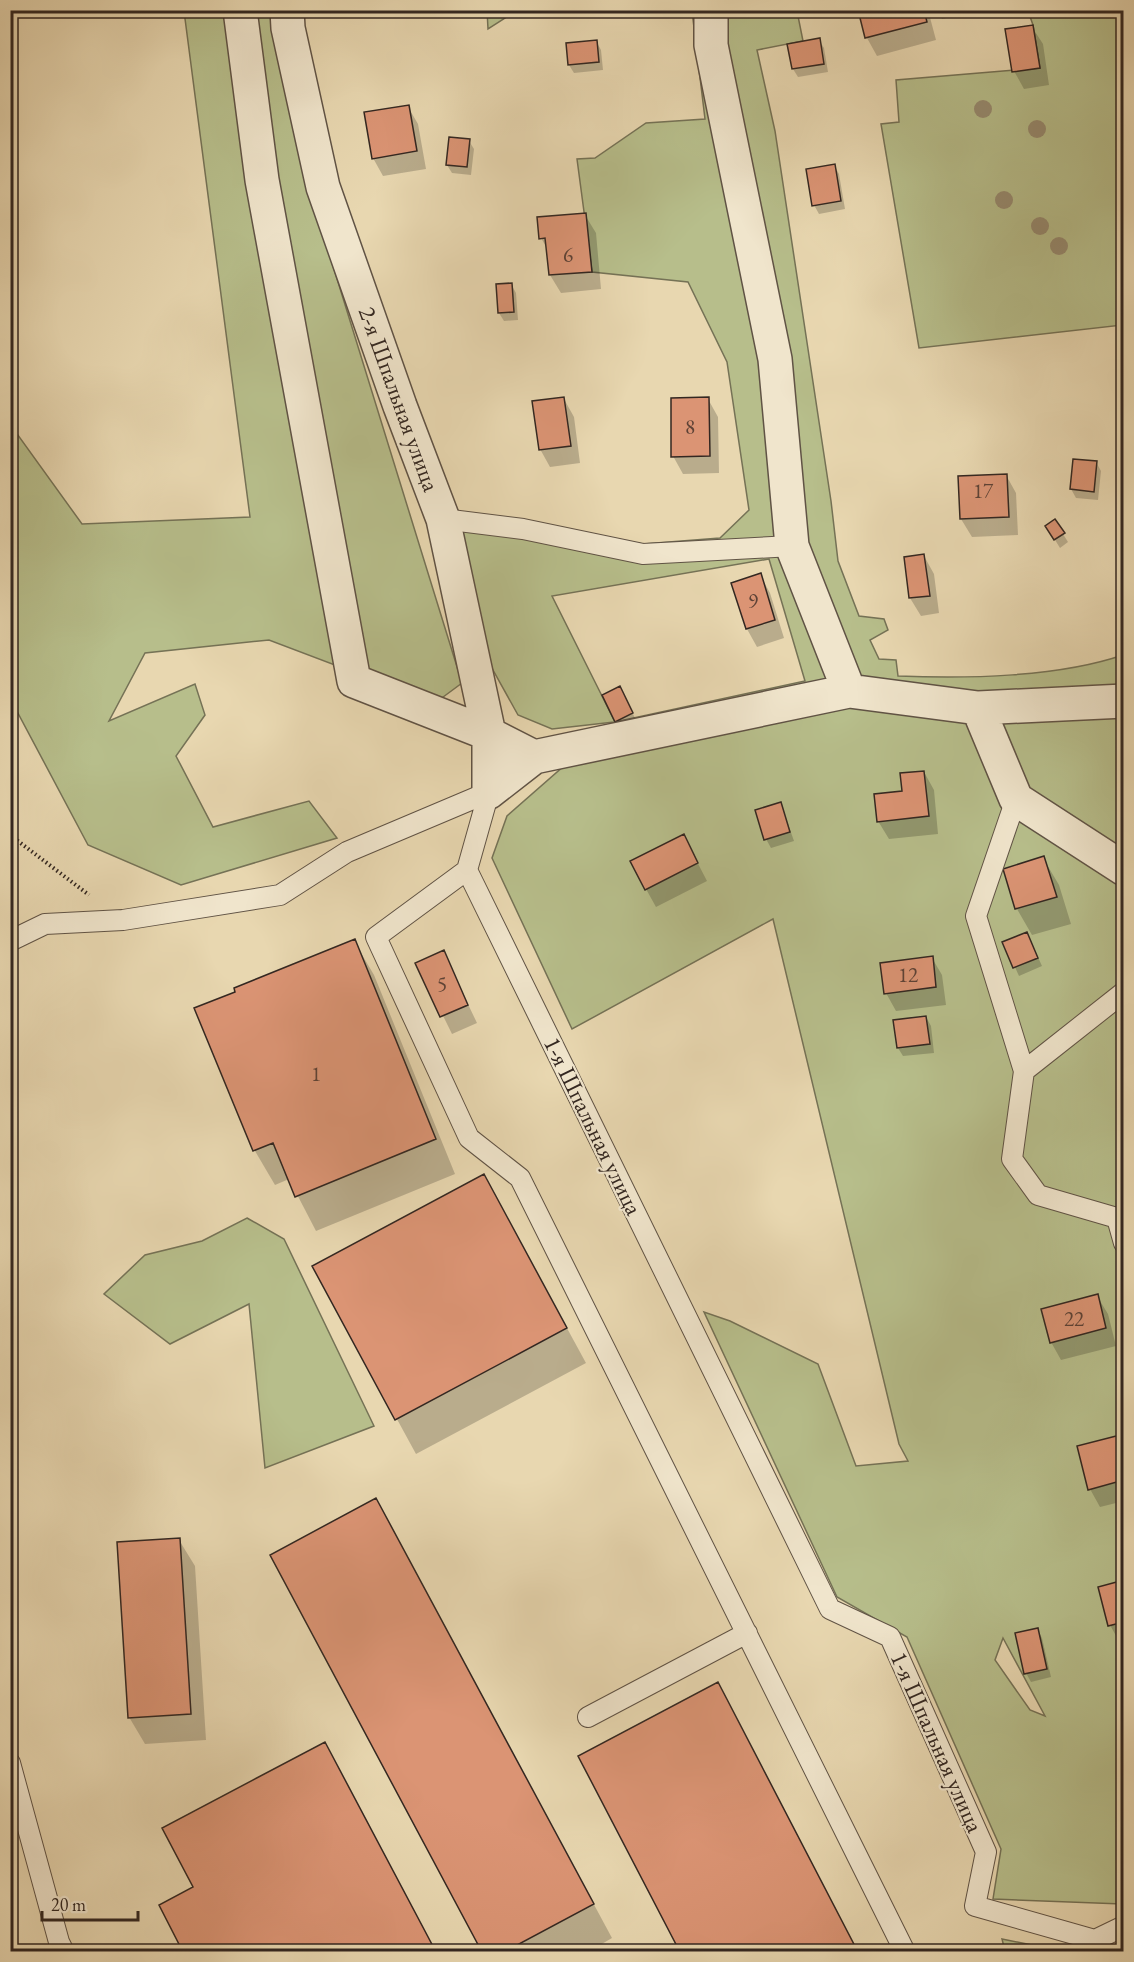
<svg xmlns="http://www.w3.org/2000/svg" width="1134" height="1962" font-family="'EB Garamond',serif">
	<rect width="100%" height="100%" fill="#e8d7b0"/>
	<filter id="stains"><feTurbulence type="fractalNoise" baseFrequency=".00333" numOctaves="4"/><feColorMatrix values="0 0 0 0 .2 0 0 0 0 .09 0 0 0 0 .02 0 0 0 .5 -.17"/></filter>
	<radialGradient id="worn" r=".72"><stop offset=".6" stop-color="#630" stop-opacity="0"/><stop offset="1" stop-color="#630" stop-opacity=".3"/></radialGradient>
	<path fill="#b7be8b" stroke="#757256" stroke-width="1.5" fill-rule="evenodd" d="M487 10H516V11L488 29Z
		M184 11H274L317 214 462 683 435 703 269 640 145 653 109 721 195 684 205 715 176 756 213 827 309 801 337 838 181 885 88 845 11 700 10 424 82 524 250 517Z
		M692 11H797L803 41 757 50 775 131 831 501 838 561 859 616 884 619 888 630 870 640 879 659 896 660 898 676C967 679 1059 677 1123 655L1122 1904 993 1899 1001 1849 907 1637 837 1597 704 1312 730 1321 818 1364 856 1466 908 1461 899 1444 773 919 572 1029 492 858 507 816 614 722 552 729 518 715 488 661 458 512 643 544 720 538 749 510 727 362 688 282 592 272 577 159 595 158 646 123 705 119ZM769 559 805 681 615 722 552 596ZM1003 1638 1045 1716 1030 1710 995 1660Z
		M1028 11H1123V543L1117 524 1122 325 919 348 881 124 899 122 896 80 1040 68 1033 25Z
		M247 1218 284 1239 374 1426 265 1468 249 1304 170 1344 104 1294 145 1255 202 1241Z
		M1002 1939 1062 1951H1005Z"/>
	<path fill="#0003" d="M859 10H928L936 40 877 56 867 38Z
		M969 10 970 13 942 19 937 10Z
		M1032 27 1043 44 1049 85 1024 89 1014 71Z
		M819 40 824 48 828 72 798 77 793 69Z
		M596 41 601 50 603 70 574 73 569 65 567 44Z
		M408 107 418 124 426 169 383 176 373 158Z
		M469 141 474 149 471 175 452 173 447 165Z
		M834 165 839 174 845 209 819 214 814 205Z
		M585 215 596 233 601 289 561 293 550 275 548 250 541 238Z
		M511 284 516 293 518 320 504 321 499 313Z
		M564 399 574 417 580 463 550 467 540 449Z
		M708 399 718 417 719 473 683 474 673 456Z
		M1096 462 1101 471 1098 500 1076 498 1071 489Z
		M1006 475 1016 493 1018 535 972 537 961 519Z
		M1063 534 1068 542 1060 548 1052 535Z
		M924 556 934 574 939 613 921 616 910 598Z
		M760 575 770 593 784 638 757 647 747 629 733 584Z
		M624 696 637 722 621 730 617 721Z
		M924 772 934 790 938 834 889 839 878 821Z
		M781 804 794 841 771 848 766 839Z
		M693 854 707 881 656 907 646 889Z
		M1043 858 1059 885 1071 924 1032 935 1017 909 1005 870Z
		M354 941 374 975 455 1174 316 1231 289 1179 275 1185 255 1151 196 1009Z
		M1031 942 1042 966 1019 976 1004 943Z
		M443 952 477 1023 452 1034 417 963Z
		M932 958 942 975 946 1005 896 1011 886 993Z
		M926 1017 931 1026 934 1053 903 1056 898 1048 895 1021Z
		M484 1176 586 1363 416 1454 314 1267Z
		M1097 1296 1108 1314 1116 1346 1061 1360 1051 1342Z
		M1124 1435V1501L1100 1507 1090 1489Z
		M376 1500 612 1938 588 1952H484Z
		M179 1540 195 1566 206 1740 145 1744 129 1717Z
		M1124 1582V1642L1120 1643 1110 1625Z
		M1037 1629 1042 1638 1051 1677 1031 1682 1026 1673Z
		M717 1684 737 1719 858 1952H681Z
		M325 1744 436 1952H185L195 1887Z"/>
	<path fill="#db9474" stroke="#332721" stroke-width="1.5" d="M858 10H924L927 22 865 38Z
		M1033 25 1040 68 1012 72 1005 29Z
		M820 38 824 64 792 69 787 44Z
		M597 40 599 62 568 65 566 43Z
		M409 105 417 151 372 159 364 112Z
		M449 137 470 139 467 167 446 165Z
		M835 164 841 201 812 206 806 169Z
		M586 213 592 272 549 275 545 238 539 239 537 217Z
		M512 283 514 312 498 313 496 284Z
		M564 397 571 446 539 450 532 401Z
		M709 397 710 456 671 457V398Z
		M1073 459 1097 461 1094 492 1070 489Z
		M1007 474 1009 517 960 519 958 476Z
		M1055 519 1065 533 1054 540 1045 526Z
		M924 554 930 596 909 598 904 557Z
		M761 573 775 620 746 629 731 583Z
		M620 686 633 713 615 722 602 695Z
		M924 771 929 816 877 822 874 794 902 791 900 773Z
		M781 802 790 832 764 840 755 810Z
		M684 834 698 863 645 890 630 861Z
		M1044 856 1057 897 1015 909 1003 869Z
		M1027 932 1038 958 1013 968 1002 942Z
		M355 939 436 1139 295 1197 273 1143 253 1151 194 1008 235 992 234 988Z
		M444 950 468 1005 440 1017 415 963Z
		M933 956 936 987 884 994 880 963Z
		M926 1016 930 1044 897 1048 893 1020Z
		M484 1174 567 1328 395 1420 312 1266Z
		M1098 1294 1106 1328 1050 1343 1041 1309Z
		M1124 1434V1480L1088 1490 1077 1446Z
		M376 1498 594 1904 504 1952H482L270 1555Z
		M180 1538 191 1714 128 1718 117 1542Z
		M1124 1580V1622L1108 1626 1098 1587Z
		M1038 1628 1047 1669 1024 1674 1015 1633Z
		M718 1682 858 1952H680L578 1756Z
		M325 1742 436 1952H183L159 1905 193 1887 162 1828Z"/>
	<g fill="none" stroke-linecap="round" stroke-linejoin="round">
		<defs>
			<path id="service" d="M443 519 523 529 643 554 792 546
				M489 792 467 870 830 1609 890 1637 986 1852 975 1906 1095 1940 1124 1926
				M1016 799 976 916 1024 1071 1012 1159 1038 1195 1117 1218 1124 1243
				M467 870 376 937 469 1138 520 1178 905 1952
				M10 941 45 924 123 920 280 895 347 852 489 792
				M1024 1071 1124 992
				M588 1717 747 1633
				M10 1763 59 1942 64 1952"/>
			<path id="minor" d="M240 10 262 180 354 681 489 734 534 757
				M287 10 288 28 323 187 400 406 443 519 489 734V792
				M711 10V45L775 359 792 546 849 691
				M978 708 1016 799 1124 869
				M489 792 534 757 849 691 978 708 1124 701"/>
		</defs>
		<use href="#service" stroke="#605345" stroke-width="22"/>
		<use href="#minor" stroke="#605345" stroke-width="36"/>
		<path stroke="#332721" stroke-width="4" stroke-dasharray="1.5 3" stroke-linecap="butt" d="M10 835 89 895"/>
		<use href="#service" stroke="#f0e5cc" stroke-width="20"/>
		<use href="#minor" stroke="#f0e5cc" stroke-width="33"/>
	</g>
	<g fill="#978b70">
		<circle cx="983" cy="109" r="9"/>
		<circle cx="1037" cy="129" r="9"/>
		<circle cx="1004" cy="200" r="9"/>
		<circle cx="1040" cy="226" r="9"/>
		<circle cx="1059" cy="246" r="9"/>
	</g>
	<g text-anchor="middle" stroke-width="4.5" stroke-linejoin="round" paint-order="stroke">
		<g font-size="21" fill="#5d4236">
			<text x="568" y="262">6</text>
			<text x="690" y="434">8</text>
			<text x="983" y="498">17</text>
			<text x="753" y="608">9</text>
			<text x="908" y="982">12</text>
			<text x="442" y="991">5</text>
			<text x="316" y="1081">1</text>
			<text x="1074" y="1326">22</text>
		</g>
		<g font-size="24" fill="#332721" stroke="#f0e5cc">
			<text transform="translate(399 399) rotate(70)" y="8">2-я Шпальная улица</text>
			<text transform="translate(593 1126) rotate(64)" y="8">1-я Шпальная улица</text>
			<text transform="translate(937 1742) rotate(66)" y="8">1-я Шпальная улица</text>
		</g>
	</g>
	<rect width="1134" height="1962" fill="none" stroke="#e8d7b0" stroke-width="36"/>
	<rect x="12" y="12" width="1110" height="1938" fill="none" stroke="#332721" stroke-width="3"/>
	<rect x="18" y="18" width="1098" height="1926" fill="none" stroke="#332721" stroke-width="1.5"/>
	<path d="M42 1911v9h96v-9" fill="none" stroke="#332721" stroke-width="3"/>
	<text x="51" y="1911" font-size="18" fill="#332721" stroke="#f0e5cc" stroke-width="4.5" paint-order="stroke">20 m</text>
	<rect width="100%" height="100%" filter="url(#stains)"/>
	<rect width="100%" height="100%" fill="url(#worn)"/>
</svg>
